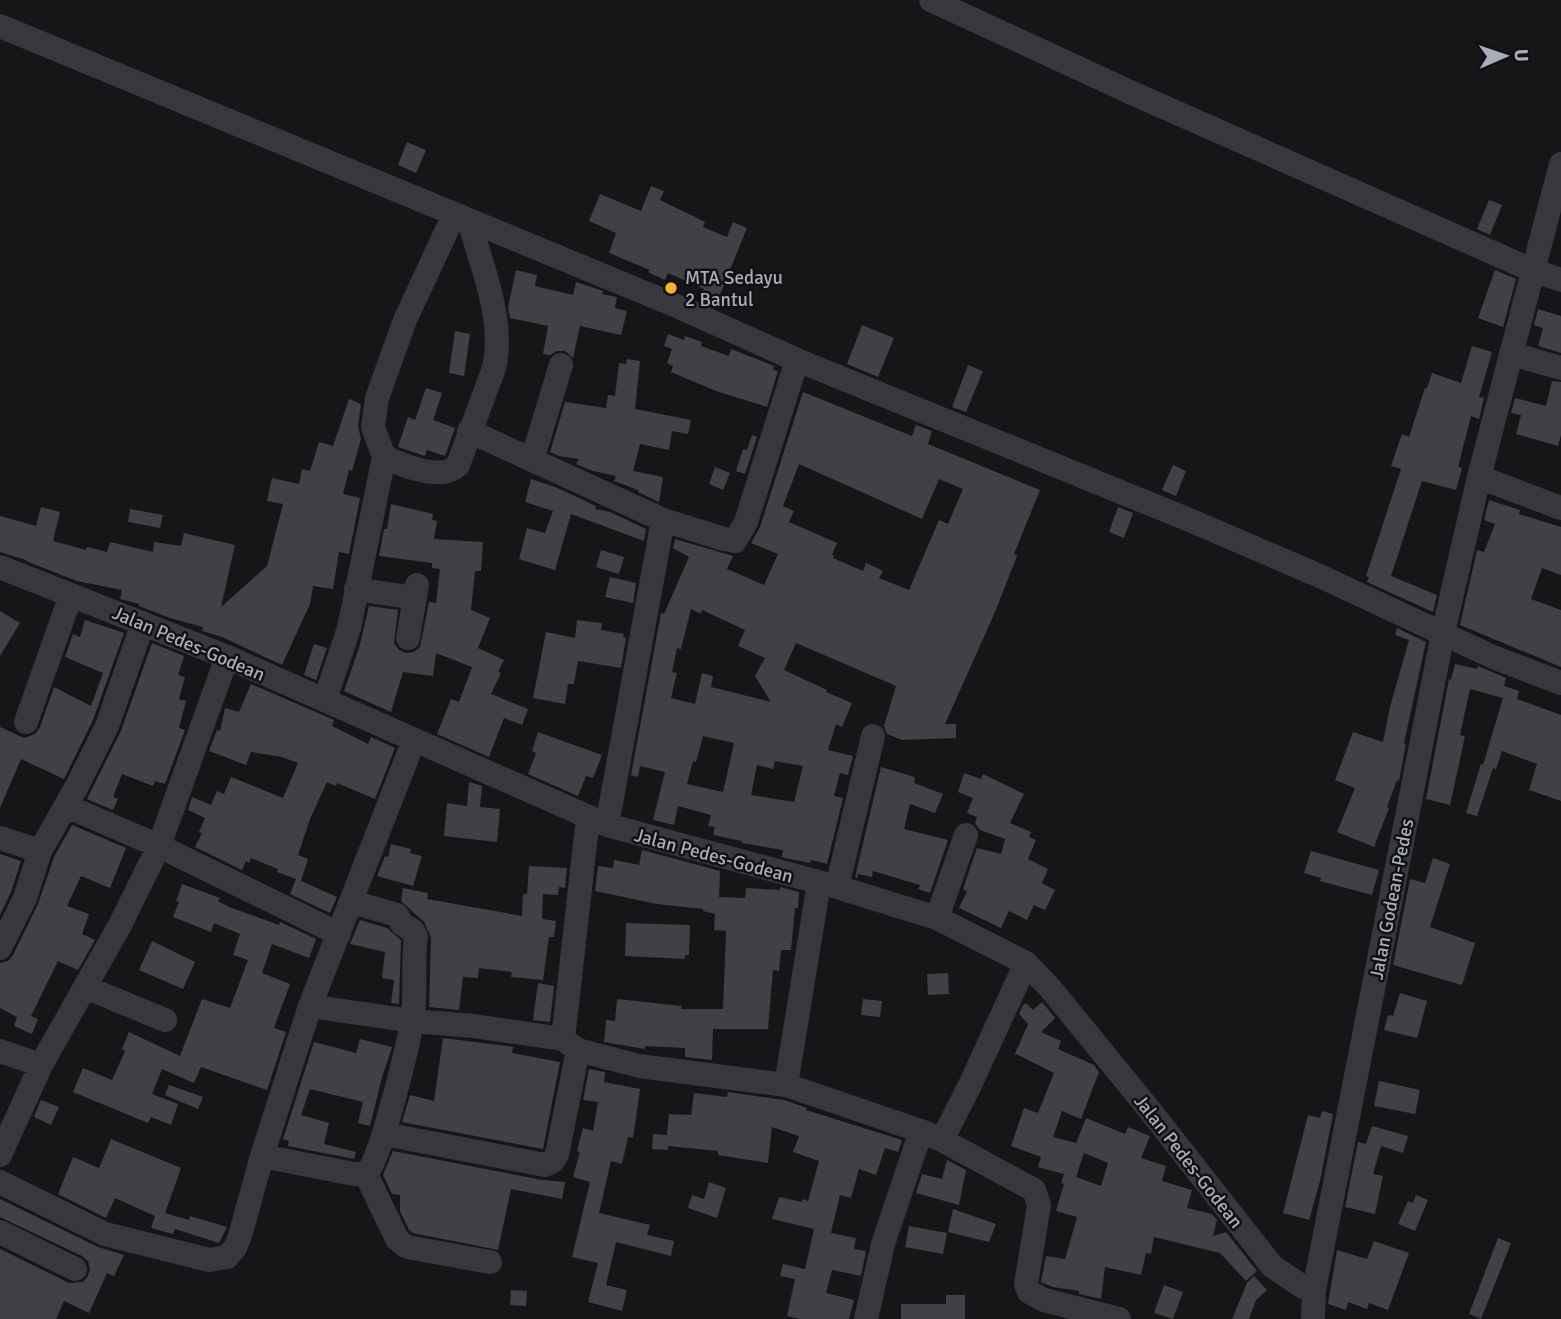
<svg xmlns="http://www.w3.org/2000/svg" width="1561" height="1319" font-family="Signika,sans-serif">
	<rect width="100%" height="100%" fill="#161618"/>
	<path fill="#404145" fill-rule="evenodd" d="M407 142 426 150 416 173 398 165Z
		M651 186 664 191 660 200 705 222 703 227 727 237 733 222 747 228 715 307 699 300 704 289 668 273 665 280 648 272 650 270 609 253 616 233 589 221 600 194 641 211Z
		M1489 200 1502 205 1490 235 1477 229Z
		M516 270 537 275 535 286 573 295 576 282 603 291 602 294 617 297 615 308 627 311 621 335 580 326 573 358 565 351H557L550 355 543 354 548 326 510 318 508 307Z
		M1495 270 1516 279 1503 327 1478 318Z
		M1538 309 1561 316V353L1538 346 1543 328 1534 325Z
		M862 325 894 338 878 377 847 364Z
		M455 331 470 334 464 376 449 373Z
		M668 334 684 340 685 336 702 342 701 346 729 356 731 349 774 366 773 370 778 371 767 407 716 391 671 372 673 366 667 363 672 349 664 346Z
		M1472 346 1492 352 1479 397 1484 398 1479 419 1471 416 1458 467 1462 468 1456 490 1422 481 1391 576 1437 595 1433 612 1367 582 1369 577 1366 576 1401 469 1391 466 1402 434 1409 437 1425 388H1427L1432 373 1461 383Z
		M627 359 640 361 635 409 691 420 688 434 672 431 669 450 640 444 633 471 663 477 659 502 638 492V490L614 481 616 476 593 471 576 464 579 459 559 456 550 452 565 402 606 408 608 395 615 396 619 363 626 364Z
		M968 365 983 371 966 412 952 407Z
		M1552 381 1561 382V435L1558 446 1516 434 1521 415 1511 413 1515 398 1546 406Z
		M426 388 442 393 433 420 455 428 445 456 427 450 425 456 398 447 408 417 415 420Z
		M803 392 912 436 916 425 932 431 928 444 1040 490 1014 554 1017 556 995 612 945 724H956V738L902 740 887 734 884 726 896 686 796 643 784 670 827 690 826 692 852 703 842 727 836 724 828 750 853 756 848 775 840 773 834 796 843 798 827 864 811 860 810 863 785 858 782 857 783 850 742 843V841L713 835 715 827 708 826 711 815 678 806 674 825 653 820 665 772 640 766 638 777 631 775 661 613 664 614 689 557 673 548 675 539 733 556 727 569 764 585 778 554 751 543 760 527ZM799 464 922 519 939 479 963 489 948 524 939 520 909 590 879 578 883 571 866 563 863 571 833 558 834 556 832 555 837 543 789 522 794 511 783 506ZM691 609 701 614 702 610 745 630 738 646 765 658 755 676 771 702 711 687 713 676 702 673 695 704 671 698 677 673 672 672 677 648 681 649ZM703 736 734 743 723 792 687 784 693 761 696 762ZM775 761 803 766 794 802 751 795 757 765 773 769Z
		M349 399 361 404 358 426 361 439 352 471 349 470 343 494 360 498 349 554 339 552 333 589 313 586 310 604 282 665 222 637 202 631 203 627 170 618 139 606V604L120 599 122 590 77 581 26 561V560L0 552V516L36 526 41 507 60 512 53 541 86 550 87 547 107 552 110 542 153 552 154 542 181 546 184 533 235 545 221 607 267 566 283 504 267 501 272 478 299 484 302 469 310 471 319 442 333 446Z
		M752 435 757 437 745 474 736 471 743 449 747 450Z
		M1173 465 1186 471 1176 496 1162 490Z
		M715 467 730 473 723 490 709 484Z
		M531 479 555 487 596 506 595 509 610 512 646 529 644 541 571 514 555 570 519 559 527 528 545 533 553 511 525 502Z
		M1489 500 1520 510 1519 514 1561 527V575L1542 568 1531 599 1561 610V667L1460 625 1477 550 1484 552 1495 524 1484 520Z
		M391 504 433 514 432 520 437 521 434 539 483 542 481 571H475L471 610 490 618 478 648 504 660 498 672 501 673 491 694 528 709 522 725 504 718 489 757 437 734 451 699 459 702 472 667 436 653 433 676 403 672 391 712 344 691 359 648 369 606 398 610 394 643 399 650 406 653 414 652 420 647 429 602 436 603 440 569 432 568V563L379 556 384 529H387Z
		M1118 507 1133 513 1124 538 1109 532Z
		M130 509 163 515 160 528 128 522Z
		M601 550 624 557 619 574 596 567Z
		M610 577 636 583 633 603 605 597Z
		M0 611 20 623 0 656Z
		M85 620 124 633 93 720 64 779 21 759 0 808V727L24 738 35 734 40 727 54 687 91 706 103 673 65 657 73 634 80 637Z
		M577 620 602 623 601 630 624 634 623 637 626 638 621 668 578 661 574 684H568L565 704 533 698 546 632 575 638Z
		M1397 628 1426 642 1404 743 1406 744 1399 781 1397 780 1387 807 1389 808 1374 847 1337 832 1355 788 1335 780 1353 732 1383 742 1390 707 1409 640 1395 635Z
		M152 643 184 656 178 675 185 677 179 699 186 701 179 728 185 730 165 784 155 781 153 786 122 774 113 797 118 799 113 810 87 799 121 731Z
		M314 644 327 648 316 680 304 675Z
		M1455 664 1477 669 1478 666 1506 678 1504 686 1519 691 1517 699 1561 715V801L1529 790 1537 764 1502 751 1496 769 1483 765 1503 698 1470 689 1460 735 1465 736 1450 805 1426 799 1449 679 1451 680Z
		M251 684 334 720 332 726 368 744 371 737 395 748 375 799 337 783 336 786 327 782 310 819 298 855 308 859 301 881 337 897 330 913 290 894 296 879 277 872 278 869 251 858 249 863 246 861 242 870 195 847 202 833 199 832 205 818 188 810 192 797 211 805 217 791 224 794 231 777 283 798 298 763 282 757 251 752 246 765 209 751 217 730 220 731 225 708 239 712Z
		M538 732 602 755 593 778 586 776 578 796 528 774 536 753 532 751Z
		M1481 764 1493 768 1477 816 1466 813Z
		M881 767 915 777 914 783 943 794 935 813 910 804 904 829 948 840 930 893 918 889 920 885 873 871 872 877 858 874 857 878 855 877Z
		M964 773 981 779 983 774 1024 794 1010 823 1031 832 1029 837 1036 840 1028 859 1048 869 1042 883 1055 890 1045 910 1034 905 1027 920 1009 911 1001 928 959 908 967 892 963 889 977 848 1001 854 1005 839 980 830 975 823 977 817 967 813 973 798 958 792Z
		M469 782 482 786 480 807 500 809 497 842 444 836 447 803 467 806Z
		M72 825 126 848 110 888 81 876 67 906 89 914 82 934 95 940 78 970 58 961 31 1016 38 1019 32 1034 14 1026 17 1017 0 1008V963L8 961 13 955 38 904 54 857Z
		M391 844 411 849 410 853 422 856 413 886 377 876 385 856 388 857Z
		M642 850 720 871 719 897 745 898 746 888 780 890V887L799 892 798 908H795L791 950H781L779 971 773 970 768 1029H713L712 1060 685 1057V1048L645 1046V1049L604 1042 606 1020 615 1021 617 999 682 1006 681 1009H723L726 934V931L714 930 715 914 703 911V909L657 904 595 891 598 866 613 868 614 860 639 865Z
		M1311 851 1379 870 1372 895 1320 881 1321 878 1304 873Z
		M0 854 21 861 11 892 0 915Z
		M1433 858 1450 864 1430 927 1475 943 1462 985 1393 965 1410 879 1425 883Z
		M529 866 567 868 565 888 559 887 558 895 543 894 542 919 556 921 554 937H549L543 980 511 977 512 972 479 968 478 978 463 977 459 1010 429 1007 431 937 424 922 401 901 403 888 428 893 427 899 522 916 523 894H527Z
		M182 884 220 898 218 901 229 907 279 925 280 922 316 939 309 958 272 944 262 973 290 984 274 1028 286 1032 267 1090 201 1067 194 1083 162 1069 152 1094 178 1104 171 1125 151 1117 148 1123 73 1092 83 1068 112 1080 125 1051 122 1049 129 1032 180 1056 202 999 230 1008 248 960 233 955 240 934 214 923 211 932 173 917 179 902 176 901Z
		M360 920 387 928 401 940 399 1004 391 1003 394 980 382 978 385 952 350 944Z
		M626 923 690 925 689 955H685V959L625 956Z
		M152 941 195 962 183 989 139 970Z
		M948 973 949 994 928 995 927 974Z
		M538 983 554 986 550 1022 533 1020Z
		M1400 993 1427 1001 1417 1038 1384 1030 1388 1015 1393 1016Z
		M863 999 882 1001 880 1017 861 1015Z
		M1042 1002 1055 1018 1041 1032 1061 1041 1058 1049 1094 1065 1099 1072 1081 1119 1062 1111 1053 1137 1076 1143 1086 1118 1125 1134 1128 1127 1150 1136 1141 1158 1166 1166 1162 1181 1192 1190 1187 1208 1212 1214 1217 1220 1213 1236 1226 1232 1257 1271 1246 1281 1220 1253 1154 1237 1151 1254 1146 1253 1141 1275 1105 1267 1101 1299 1079 1294V1291L1053 1287 1041 1282 1046 1256 1065 1259 1077 1217 1056 1211 1064 1184 1061 1183 1064 1174 1038 1167 1041 1157 1011 1146 1024 1108 1038 1113 1054 1073 1016 1054 1014 1056 1028 1024 1019 1014 1023 1005 1026 1003 1033 1010ZM1084 1153 1108 1163 1101 1186 1076 1177Z
		M443 1038 513 1047 512 1053 560 1062 543 1149 402 1122 410 1095 434 1101Z
		M360 1039 392 1047 382 1077 370 1126 358 1123 363 1102 310 1089 301 1115 329 1123 324 1144 356 1152 354 1159 288 1146 289 1141 283 1139 314 1042 356 1053Z
		M589 1069 605 1072 604 1082 640 1089 633 1138 628 1137 622 1164 611 1161 599 1213 650 1225 647 1235 674 1241 671 1256 616 1242 606 1285 627 1290 622 1311 588 1302 598 1263 572 1257 590 1182 573 1177 580 1152 577 1151 583 1128 593 1131 598 1102 583 1100Z
		M1379 1081 1420 1090 1415 1114 1374 1106Z
		M169 1085 203 1097 198 1109 165 1095Z
		M728 1092 784 1100 807 1108 806 1110 902 1140 898 1152 885 1148 876 1175 859 1169 851 1198 840 1195 831 1233 856 1238 854 1249 866 1251 861 1276 832 1270 826 1293 854 1300 849 1319H800L787 1316 795 1279 780 1276 783 1264 805 1269 814 1229 772 1219 779 1197 802 1202V1199L808 1201 819 1161 793 1152 799 1136 772 1127 768 1163 718 1155V1151L668 1146V1150L652 1149 653 1134 667 1135 669 1114 691 1115 694 1093 727 1097Z
		M41 1100 59 1107 51 1125 34 1117Z
		M1322 1111 1333 1114 1320 1181 1309 1220 1283 1213 1308 1115 1320 1118Z
		M1372 1126 1408 1136 1403 1153 1381 1146 1373 1174 1383 1176 1375 1214 1345 1207 1358 1142 1366 1144Z
		M111 1139 181 1168 165 1213 189 1220 190 1216 227 1227 219 1243 175 1229 173 1234 151 1228 155 1216 115 1198 106 1218 58 1194 73 1157 99 1168Z
		M393 1151 542 1180 565 1182 562 1199 511 1189 498 1250 413 1233 409 1230 400 1211V1195L392 1194 383 1175Z
		M947 1160 966 1170 959 1205 916 1193 922 1174 942 1179Z
		M709 1182 726 1188 717 1218 688 1208 692 1195 704 1199Z
		M1416 1195 1428 1200 1415 1231 1398 1224 1408 1201 1413 1203Z
		M0 1199 98 1247 124 1255 114 1276 107 1273 89 1313 64 1301 56 1319H0V1249L69 1283 83 1282 88 1276 90 1269 88 1261 82 1256 0 1217Z
		M953 1209 996 1224 989 1242 948 1232Z
		M909 1226 947 1233 943 1254 905 1247Z
		M1498 1238 1511 1243 1481 1319 1469 1314Z
		M1374 1241 1409 1253 1388 1310 1369 1303 1367 1309 1348 1302 1346 1310 1328 1304 1337 1250 1367 1259Z
		M1254 1276 1267 1290 1256 1300 1249 1319H1232L1247 1283Z
		M1164 1285 1183 1292 1173 1319 1154 1313Z
		M511 1290 527 1291 526 1306 510 1305Z
		M946 1295H965V1319H901V1304H946Z"/>
	<g fill="none" stroke-linecap="round" stroke-linejoin="round">
		<path stroke="#37383d" stroke-width="24" d="M931 0 1132 93 1532 270 1561 280
			M0 26 679 307 797 360 1187 519 1322 577 1493 657 1561 683
			M454 215 405 320 377 398 373 427 384 457C402 465 442 482 458 465L494 368C505 320 482 267 469 221
			M1512 354 1561 368
			M469 431 663 520 724 539 735 541 746 522 797 360
			M532 460 561 365
			M1479 477 1561 508
			M0 567 227 657 607 825 837 887 937 918 1026 963 1050 988 1148 1108 1272 1266 1303 1287 1314 1290
			M356 589 415 598
			M408 638 417 585
			M325 700 349 628 384 457
			M26 722 71 595
			M66 806 159 846 339 934
			M607 825 663 520
			M0 838 40 851
			M837 887 873 736
			M937 918 966 835
			M0 948 25 898 40 851 77 786 107 726 143 623
			M85 987 165 1020
			M310 1006 412 1021 474 1026 563 1039 578 1050 639 1066 786 1085 921 1131 942 1140 970 1085 1026 963
			M563 1039 588 818
			M0 1051 41 1065
			M786 1085 819 883
			M384 1134 545 1165 553 1161 557 1154 578 1050
			M942 1140 1034 1190 1039 1205 1026 1284 1029 1292 1044 1300 1119 1319
			M0 1155 41 1065 120 925 159 846 227 657
			M262 1156 354 1174H366C381 1159 407 1049 412 1023 417 994 412 964 416 936L412 930 402 924 397 915 352 902
			M366 1174 397 1239 407 1247 490 1262
			M0 1182 105 1234 209 1260 227 1257 235 1248 240 1236 262 1156 310 1006 414 740
			M0 1232 75 1269
			M866 1319 883 1244 921 1131
			M1313 1319 1314 1290 1443 633 1479 477 1561 164"/>
	</g>
	<circle fill="#f2b134" stroke="#111113" stroke-width="2.5" cx="671" cy="288" r="7"/>
	<g text-anchor="middle" stroke-width="5" stroke-linejoin="round" paint-order="stroke">
		<g font-size="19" fill="#a8adb8" stroke="#111113" text-anchor="start">
			<text x="685" y="284">MTA Sedayu<tspan x="685" dy="22">2 Bantul</tspan></text>
		</g>
		<g font-size="19" fill="#a8adb8" stroke="#111113">
			<text transform="translate(189 643) rotate(23)" y="7">Jalan Pedes-Godean</text>
			<text transform="translate(714 855) rotate(15)" y="7">Jalan Pedes-Godean</text>
			<text transform="translate(1391 899) rotate(-79)" y="7">Jalan Godean-Pedes</text>
			<text transform="translate(1189 1161) rotate(52)" y="7">Jalan Pedes-Godean</text>
		</g>
	</g>
	<g transform="translate(1505 56) rotate(88)" stroke="#111113" stroke-width="5" paint-order="stroke">
	<path d="M0-5L12 26L0 18L-12 26Z" fill="#a8adb8"/>
	<text y="-10" font-size="19" font-weight="bold" text-anchor="middle" fill="#a8adb8">U</text>
	</g>
</svg>
